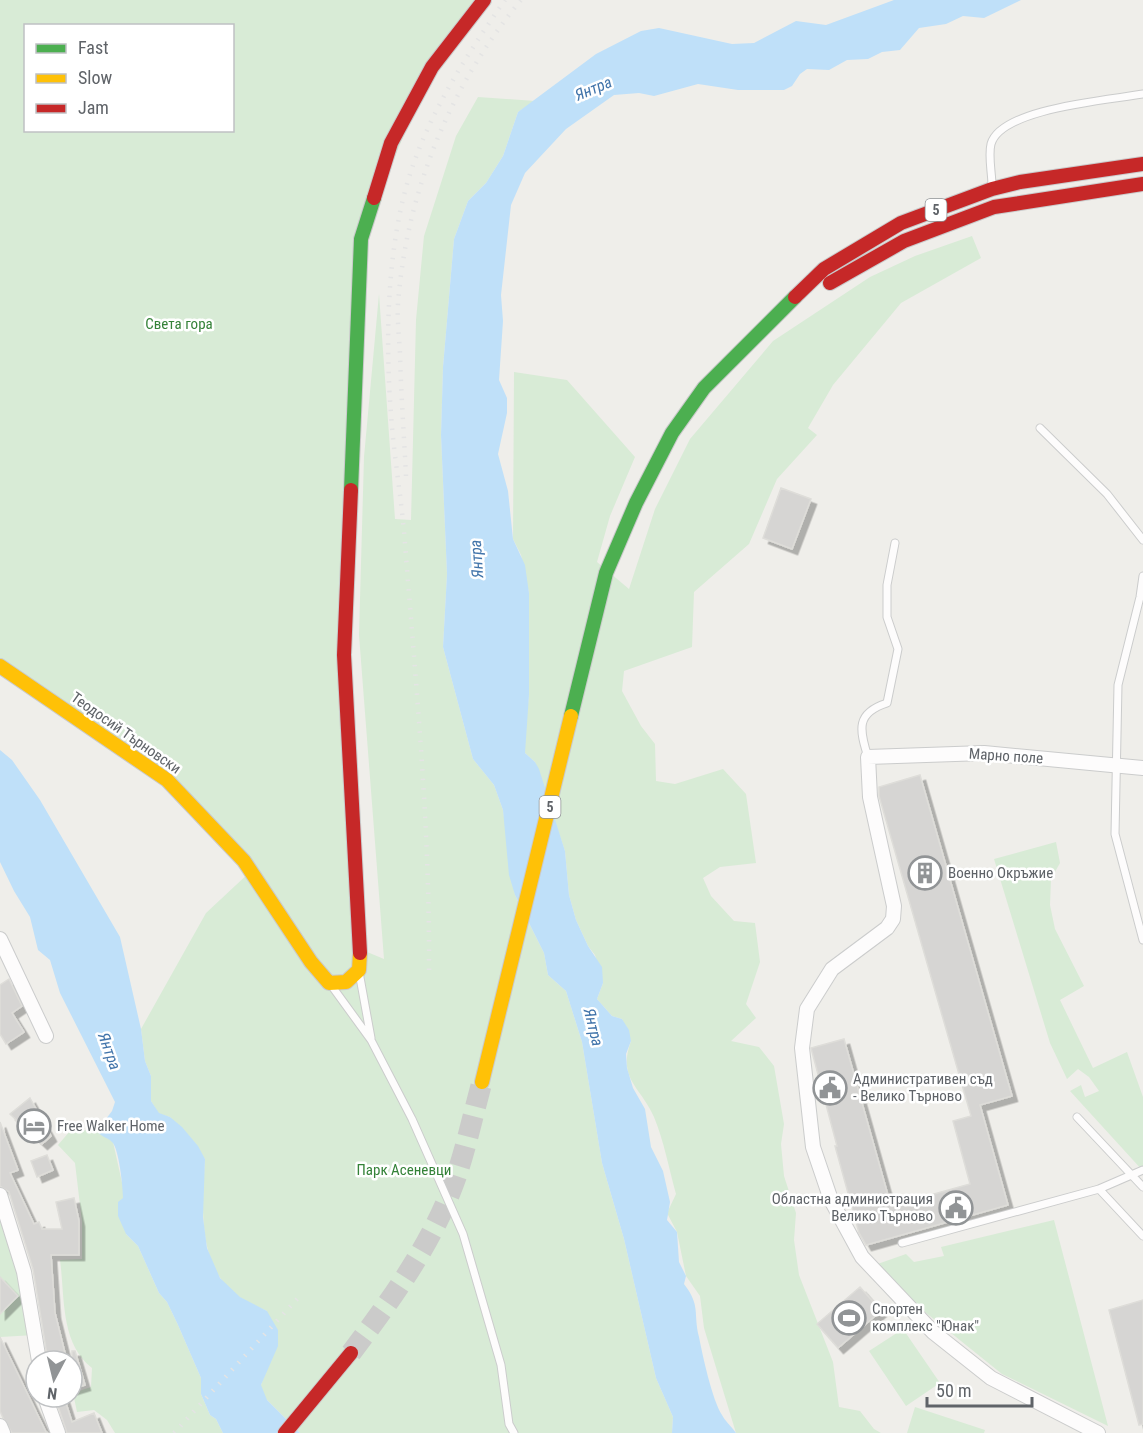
<svg xmlns="http://www.w3.org/2000/svg" width="1143" height="1433" font-family="'Roboto Condensed',sans-serif">
	<defs>
		<filter id="shadow"><feDropShadow dx="5.5" dy="5.5" stdDeviation="0" flood-color="#0004"/></filter>
	</defs>
	<rect width="100%" height="100%" fill="#efeeea"/>
	<path fill="#d8ebd6" fill-rule="evenodd" d="M0 0H484L432 67 361 239 344 655 360 949 384 959 359 635 364 457 379 294 395 519 411 520 416 320 424 236 456 136 478 97 535 101 518 112 503 156 486 183 468 201 454 239 443 367 441 435 447 574 443 647 473 759 494 785 503 810 515 895 544 953 548 975 566 991 582 1042 602 1163 624 1239 656 1378 673 1417 672 1433H300L267 1400 261 1398V1385L267 1368V1311C258 1307 249 1303 241 1298 196 1270 202 1205 205 1159L170 1117 159 1114 151 1101V1076L145 1061 141 1029 206 913 251 871 167 780 0 666ZM26 26H232V130H26Z
		M972 236 981 258 901 303 833 385 808 428 817 435 777 479 749 544 694 592 692 647 624 671 622 691 641 726 655 744 656 781 675 784 723 769 746 794 756 863 720 867 703 878 711 896 734 921 755 923 760 962 746 1004 756 1018 731 1041 759 1047 774 1066 784 1124 781 1144 784 1176 796 1213 794 1240 799 1275 833 1362 839 1407 860 1411 874 1429 881 1433H736L704 1328 700 1296 686 1276 677 1232 667 1213 676 1194C669 1169 664 1141 654 1117 641 1087 617 1079 631 1041L622 1019 612 1016 597 999 603 983 595 955 588 946 576 920 569 895 565 851 535 762 525 753 524 741 529 695V593L521 555 513 539 514 372 567 380 635 457 610 516 597 562 629 589 655 509 690 439 773 341 870 277 915 256Z
		M1056 842 1060 863 1051 879 1050 905 1055 929 1084 986 1060 1000 1093 1068 1127 1052 1143 1097V1171L1070 1091 1081 1085 1085 1097 1099 1091 1089 1077 1078 1069 1067 1079 1050 1043 994 859Z
		M82 1130 97 1131 113 1142 123 1187 126 1234 138 1246 159 1293 167 1302 178 1325 201 1378V1394L210 1415 216 1419 223 1433H115L107 1420 94 1410 77 1412 73 1393 91 1387 92 1368C60 1343 65 1297 60 1260L82 1259V1222L75 1163 58 1145 70 1131Z
		M0 1204 35 1335 0 1337V1306L4 1310 18 1296 3 1281 0 1284Z
		M1054 1220 1108 1426 1002 1374 869 1267 906 1254 914 1262 944 1256 941 1247Z
		M903 1329 940 1383 906 1406 869 1351Z
		M915 1407 985 1430 984 1433H907Z"/>
	<path fill="#bfe0f9" d="M894 0H1021L984 18 963 16 946 24 919 28 900 50 882 52 868 59 847 60 829 70 807 69 800 74 792 86 784 90H738L698 84 654 96 639 93 614 95 566 129 525 173 511 205 501 295 503 321 499 380 507 398V413L498 454 508 491 513 539 525 565 529 593V695L525 753 535 762 539 769 565 851 569 895 576 920 588 946 602 967 603 983 597 999 612 1016 622 1019 629 1030 631 1041 626 1054 627 1068 633 1088 645 1109 651 1147 663 1171 670 1202 667 1220 677 1232 679 1262 686 1276 684 1284C701 1306 693 1313 699 1337 703 1357 712 1399 722 1415 725 1421 732 1427 736 1433H672L673 1417 656 1378 624 1239 602 1163 582 1042 566 991 548 975 544 953 515 895 509 875 503 810 494 785 473 759 443 647 447 574 441 435 443 367 454 239 468 201 486 183 503 156 518 112 596 54 641 31 659 28 732 44 754 43 796 21 826 25Z
		M0 750 12 760 40 800 120 937 141 1029 145 1061 151 1076V1101L159 1113 170 1117 182 1127 198 1146 205 1159 203 1217 207 1248 220 1278 240 1297 267 1311 278 1330V1346L261 1385 267 1400 300 1433H223L216 1419 210 1415 201 1394V1378L178 1325 167 1302 159 1293 138 1246 126 1234 118 1216V1202L123 1198C123 1188 119 1148 112 1142 107 1137 101 1137 97 1131L112 1111 115 1102 60 993 50 960 38 950 30 917 14 891 0 862Z"/>
	<path fill="#d6d5d3" stroke="#deddd9" stroke-width="1.5" filter="url(#shadow)" d="M781 488 811 499 792 549 763 538Z
		M920 775 1012 1096 980 1105 1008 1205 866 1245 859 1233 835 1146H837L811 1048 844 1039 891 1206 970 1184 953 1121 971 1116 879 796V787Z
		M9 979 22 1006 12 1013 24 1032 6 1044 0 1034V985Z
		M30 1098 51 1136 42 1144 10 1114Z
		M0 1122 18 1170 10 1173 34 1224 39 1222 42 1229H62L56 1202 74 1198 79 1221V1255H51L55 1313 67 1361H48L33 1269 9 1192 0 1186Z
		M47 1155 53 1170 37 1177 31 1161Z
		M0 1277 18 1296 0 1314Z
		M860 1287 881 1311 838 1348 817 1324Z
		M1143 1300V1424L1139 1425 1109 1310Z
		M0 1337 46 1432 48 1433H12L3 1418 0 1411Z
		M72 1351H75L85 1385 72 1389Z
		M55 1397H64L72 1422 94 1413 102 1433H67Z"/>
	<g fill="none" stroke-linecap="round" stroke-linejoin="round">
		<path stroke="#cbcbca" stroke-width="21" stroke-dasharray="21 10" stroke-linecap="butt" d="M351 1353C391 1300 432 1244 455 1180 466 1148 473 1115 482 1082"/>
		<defs>
			<path id="lane" d="M992 186C992 173 988 156 991 144 1001 108 1110 100 1143 94
				M1040 428 1107 494 1143 540
				M1143 576 1140 597 1118 685 1115 834 1143 940
				M868 757C859 729 856 713 887 703L898 649 887 617V585L895 543
				M359 972 371 1038
				M331 985 371 1040 412 1119 463 1234 501 1365 509 1424 514 1433
				M1077 1117 1143 1187
				M1099 1189 1143 1236
				M902 1243 1099 1189 1143 1170"/>
			<path id="street" d="M0 939 46 1036
				M0 1195 24 1272 39 1361
				M45 1397 58 1433
				M0 1426 3 1433
				M1098 1433 991 1378 933 1332 862 1257 831 1200 813 1147 802 1048 807 1009 832 969 887 928 893 919 894 906 870 797 868 757 984 753 1143 768"/>
			<path id="fast" d="M351 490 361 239 374 198
				M571 716 606 573 636 503 672 433 704 388 795 297"/>
			<path id="slow" d="M0 666 167 780 244 861 311 962 329 983 346 982 359 970 360 953
				M482 1082 571 716"/>
			<path id="jam" d="M374 198 391 143 432 67 484 0
				M830 283 904 241 994 207 1143 184
				M795 297 824 269 901 223 992 189 1020 182 1143 164
				M351 490 344 655 360 953
				M285 1433 351 1353"/>
		</defs>
		<use href="#lane" stroke="#cbcccc" stroke-width="9"/>
		<use href="#street" stroke="#cbcccc" stroke-width="16"/>
		<use href="#fast" stroke="#cacacb" stroke-width="16"/>
		<use href="#slow" stroke="#cacacb" stroke-width="16"/>
		<use href="#jam" stroke="#cacacb" stroke-width="16"/>
		<use href="#lane" stroke="#fdfcfc" stroke-width="7"/>
		<use href="#street" stroke="#fdfcfc" stroke-width="14"/>
		<use href="#fast" stroke="#4caf50" stroke-width="14"/>
		<use href="#slow" stroke="#ffc107" stroke-width="14"/>
		<use href="#jam" stroke="#c62828" stroke-width="14"/>
		<path stroke="#e4e4e4" stroke-width="4.5" stroke-dasharray="1.5 8" stroke-linecap="butt" d="M406 476C404 435 401 394 400 353 399 337 397 319 398 303 407 191 450 86 521 0
			M429 970C430 828 416 685 405 544 402 501 394 458 391 414 385 338 387 244 411 171 432 108 468 53 505 0
			M174 1433 298 1298"/>
	</g>
	<defs>
		<symbol id="building-ring" viewBox="-11 -11 22 22"><circle r="9.5" fill="#fff" stroke="#919496" stroke-width="1.5"/><path d="M-4-6H4V6H1V3H-1V6H-4ZM-2.5-4.3h1.7v1.8h-1.7ZM.8-4.3h1.7v1.8H.8ZM-2.5-1h1.7V.8h-1.7ZM.8-1h1.7V.8H.8Z" fill="#919496"/></symbol>
		<symbol id="civic-ring" viewBox="-11 -11 22 22"><circle r="9.5" fill="#fff" stroke="#919496" stroke-width="1.5"/><path d="M-.6-6.5H3V-4.5H.6V-3L4-1V1h2V6H-6V1h2V-1L-.6-3ZM-1.2 2.5V6h2.4V2.5Z" fill="#919496"/></symbol>
		<symbol id="hotel-ring" viewBox="-11 -11 22 22"><circle r="9.5" fill="#fff" stroke="#919496" stroke-width="1.5"/><path d="M-6-4.5h1.5V1H6V5H4.5V3h-9V5H-6ZM-4 0a1.8 1.8 0 1 1 3.6 0ZM.5 0V-2.5h3Q6-2.5 6 0Z" fill="#919496"/></symbol>
		<symbol id="stadium-ring" viewBox="-11 -11 22 22"><circle r="9.5" fill="#fff" stroke="#919496" stroke-width="1.5"/><path d="M0-5a6.5 5 0 1 0 0 10a6.5 5 0 1 0 0-10ZM-3.5-1.8h7v3.6h-7Z" fill="#919496"/></symbol>
	</defs>
	<g fill-rule="evenodd">
		<use href="#building-ring" x="906" y="854" width="38" height="38"/>
		<use href="#civic-ring" x="811" y="1069" width="38" height="38"/>
		<use href="#hotel-ring" x="15" y="1107" width="38" height="38"/>
		<use href="#civic-ring" x="937" y="1189" width="38" height="38"/>
		<use href="#stadium-ring" x="830" y="1299" width="38" height="38"/>
	</g>
	<g text-anchor="middle" stroke-width="5" stroke-linejoin="round" paint-order="stroke">
		<g fill="#fff" stroke="#8f9295" stroke-width="1.5">
			<rect x="925.5" y="199" width="21" height="22" rx="4.5"/>
			<rect x="539.5" y="796" width="21" height="22" rx="4.5"/>
		</g>
		<g font-size="14" font-weight="bold" fill="#5f6368">
			<text x="936" y="215">5</text>
			<text x="550" y="812">5</text>
		</g>
		<g font-size="15" fill="#348238" stroke="#fff">
			<text x="179" y="329">Света гора</text>
			<text x="404" y="1175">Парк Асеневци</text>
		</g>
		<g font-size="15" fill="#5f6368" stroke="#fff">
			<text transform="translate(126 733) rotate(35)" y="5">Теодосий Търновски</text>
			<text transform="translate(1006 756) rotate(4)" y="5">Марно поле</text>
		</g>
		<g font-size="15" fill="#5f6368" stroke="#fff" text-anchor="start">
			<text x="948" y="878">Военно Окръжие</text>
			<text x="853" y="1084">Административен съд<tspan x="853" dy="17">- Велико Търново</tspan></text>
			<text x="57" y="1131">Free Walker Home</text>
			<text x="933" y="1204" text-anchor="end">Областна администрация<tspan x="933" dy="17">Велико Търново</tspan></text>
			<text x="872" y="1314">Спортен<tspan x="872" dy="17">комплекс "Юнак"</tspan></text>
		</g>
		<g font-size="16" font-style="italic" fill="#4174aa" stroke="#fff">
			<text transform="translate(593 88) rotate(-23)" y="6">Янтра</text>
			<text transform="translate(476 559) rotate(-94)" y="6">Янтра</text>
			<text transform="translate(594 1027) rotate(76)" y="6">Янтра</text>
			<text transform="translate(110 1051) rotate(70)" y="6">Янтра</text>
		</g>
	</g>
	<rect x="24" y="24" width="210" height="108" fill="#ffffff" stroke="#bfc1c3" stroke-width="1.5"/>
	<rect x="36" y="44" width="30" height="9" fill="#4caf50" stroke="#bfc1c3" stroke-width="1.5"/>
	<text x="78" y="54" font-size="18" fill="#5f6368">Fast</text>
	<rect x="36" y="74" width="30" height="9" fill="#ffc107" stroke="#bfc1c3" stroke-width="1.5"/>
	<text x="78" y="84" font-size="18" fill="#5f6368">Slow</text>
	<rect x="36" y="104" width="30" height="9" fill="#c62828" stroke="#bfc1c3" stroke-width="1.5"/>
	<text x="78" y="114" font-size="18" fill="#5f6368">Jam</text>
	<g transform="translate(54 1379) rotate(187)"><circle r="28" fill="#ffffff" stroke="#bfc1c3" stroke-width="1.5"/>
	<path d="M0-4.5L10 22L0 15L-10 22Z" fill="#919496"/>
	<text y="-9" font-size="16" font-weight="bold" text-anchor="middle" fill="#5f6368">N</text>
	</g>
	<path d="M927 1397v9h105v-9" fill="none" stroke="#5f6368" stroke-width="3"/>
	<text x="936" y="1397" font-size="18" fill="#5f6368" stroke="#ffffff" stroke-width="4.5" paint-order="stroke">50 m</text>
</svg>
